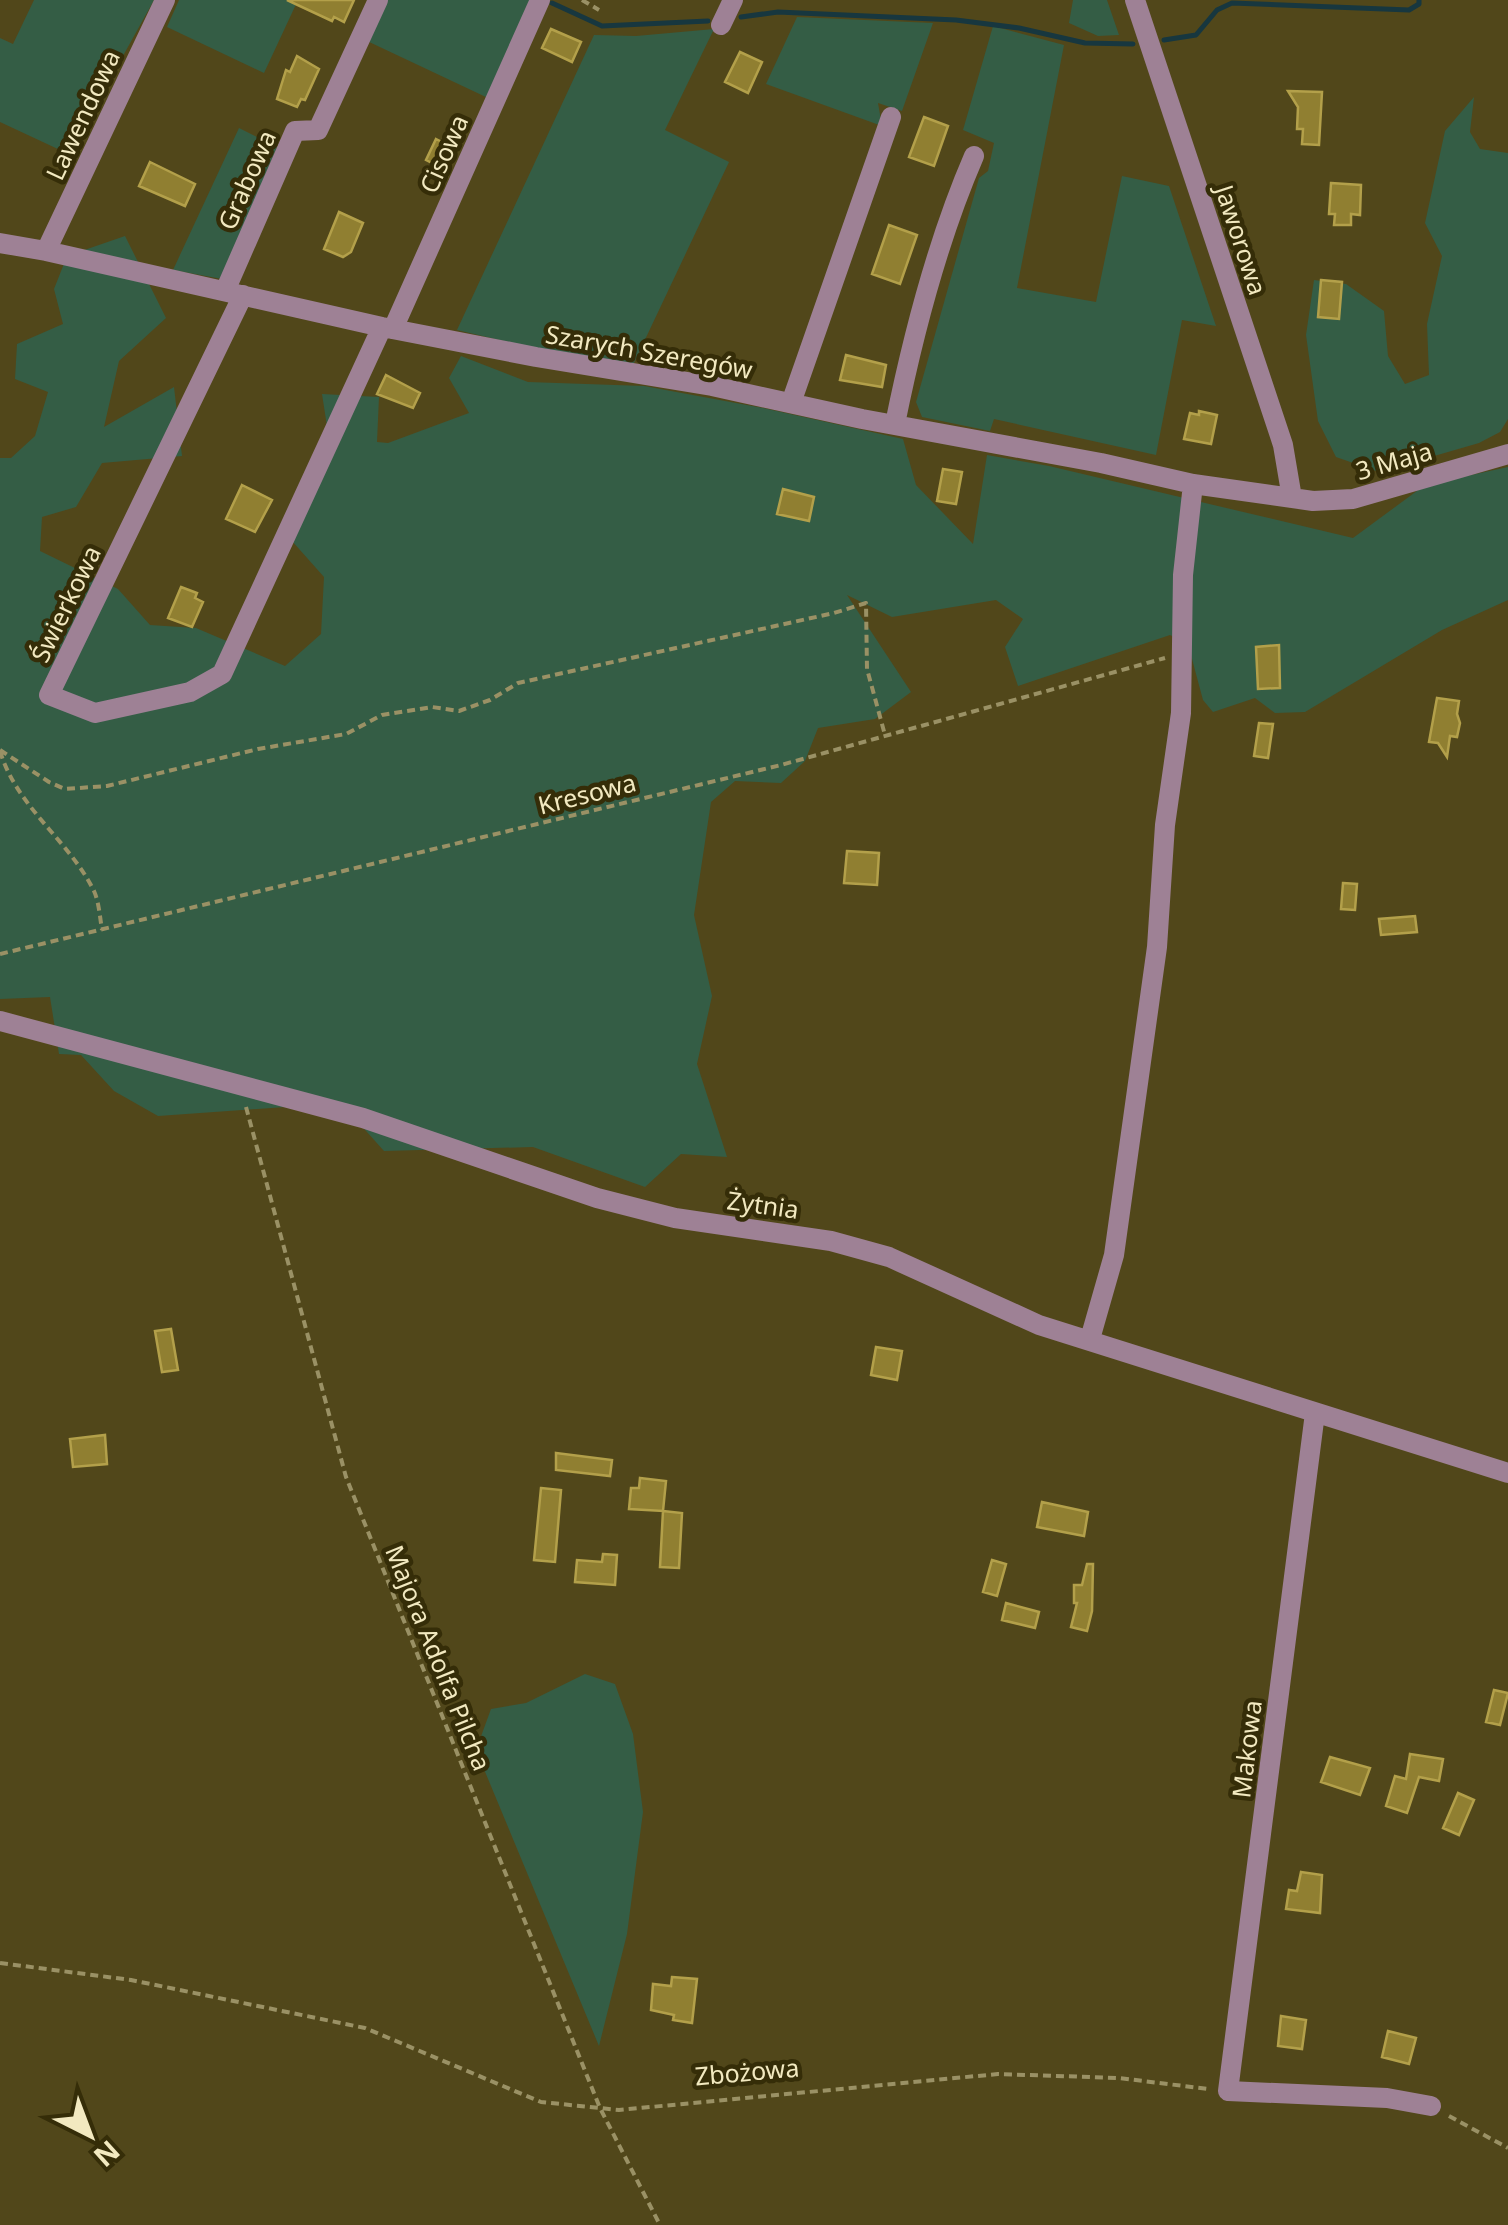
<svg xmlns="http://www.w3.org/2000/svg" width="1508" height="2225" font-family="'Noto Sans',sans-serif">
	<rect width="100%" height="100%" fill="#51471a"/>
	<path fill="#345d45" d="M34 0H154L119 63 75 157 0 122V38L13 44Z
		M179 0H298L264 73 167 27Z
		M385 0H534L488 98 365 40Z
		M1073 0H1107L1119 35 1098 36 1069 23Z
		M797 17 933 23 902 111 878 103 882 126 766 84Z
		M993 26 1064 45 1017 288 1096 302 1122 176 1169 186 1216 326 1182 320 1156 455 994 419 990 431 922 417 916 402 979 178 988 171 994 143 963 130Z
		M714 29 665 130 729 162 633 365 564 355 457 330 594 35 636 36Z
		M1474 97 1470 132 1480 149 1508 153V419L1500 432 1479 443 1379 472 1336 457 1318 421 1306 335 1314 280 1346 284 1384 311 1388 356 1405 384 1429 375 1427 324 1442 256 1425 223 1445 131Z
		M239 128 277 147 222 279 173 270Z
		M125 236 166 318 119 361 104 427 174 387 182 456 102 463 76 507 42 517 40 551 118 589 150 625 196 628 285 666 321 634 324 577 292 541 331 452 322 394 379 397 377 442 388 443 469 413 449 378 461 356 528 382 644 386 763 408 903 439 916 485 973 544 987 455 1049 466 1353 538 1425 485 1508 467V600L1442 630 1305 712 1275 713 1255 698 1213 712 1203 700 1188 644 1170 635 1018 686 1005 647 1023 619 996 600 892 617 847 595 911 692 875 719 818 728 805 761 781 783 735 781 711 802 694 915 712 996 697 1064 727 1157 681 1154 645 1187 533 1147 384 1151 341 1103 158 1116 114 1091 81 1055 59 1054 50 997 0 999V458H11L35 436 48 392 15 379 17 344 63 324 54 289 67 256Z
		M585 1674 615 1684 633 1734 643 1812 627 1934 599 2046 476 1750 491 1709 526 1703Z"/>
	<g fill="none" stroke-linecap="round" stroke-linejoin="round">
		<path stroke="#17373f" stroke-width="5" d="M552 3 602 26 708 21
			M741 17 778 12 956 20 1019 28 1085 43 1133 44
			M1164 40 1196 35 1217 10 1232 3 1409 10 1419 4V0"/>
	</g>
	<path fill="#907f31" stroke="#b3a04a" stroke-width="2.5" d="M287 0H354L344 22 334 17 332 21Z
		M551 29 581 42 572 62 542 48Z
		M740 52 762 62 748 93 725 82Z
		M297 56 319 69 305 100 301 99 297 107 277 99 286 70 290 72Z
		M1288 91 1322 92 1319 145 1302 144 1303 129H1297L1298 107Z
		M924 117 948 126 934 166 909 157Z
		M436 139 450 146 440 167 426 160Z
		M150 162 195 184 185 206 139 186Z
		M1331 183 1361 185 1360 215 1351 214V225H1334L1335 214H1329Z
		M339 212 363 223 351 252 343 257 324 249Z
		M889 225 917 235 900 284 872 274Z
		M1321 280 1342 282 1339 319 1318 317Z
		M846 355 886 365 882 387 840 380Z
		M386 375 420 393 413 408 377 394Z
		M1199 411 1217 415 1211 444 1184 439 1190 413 1199 415Z
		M943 469 962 472 956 504 937 501Z
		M242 485 272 500 255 532 226 519Z
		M783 489 814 497 809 521 777 514Z
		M181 587 197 593 195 598 203 602 192 627 168 618Z
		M1279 645 1280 688 1258 689 1256 647Z
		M1437 698 1459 701 1457 714 1460 723 1457 737 1450 736 1447 757 1438 743 1429 742Z
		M1259 723 1273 724 1268 758 1254 756Z
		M847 851 879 853 877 885 844 883Z
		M1343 883 1357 884 1355 910 1341 909Z
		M1415 916 1417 932 1381 935 1379 919Z
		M171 1329 178 1370 162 1372 155 1331Z
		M876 1347 902 1351 897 1380 871 1375Z
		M105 1435 107 1464 73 1467 70 1439Z
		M556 1453 612 1460 610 1476 556 1470Z
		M640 1478 666 1481 663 1511 629 1509 631 1488H639Z
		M541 1488 561 1490 555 1562 534 1560Z
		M1042 1502 1088 1512 1084 1536 1037 1527Z
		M663 1511 682 1513 679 1568 660 1567Z
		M603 1554 617 1555 615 1585 575 1582 577 1560 602 1562Z
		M992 1560 1006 1564 997 1596 983 1592Z
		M1087 1564H1093L1092 1611 1087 1631 1071 1627 1077 1603H1074V1585H1082Z
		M1006 1603 1039 1612 1035 1628 1002 1620Z
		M1494 1690 1508 1693 1500 1725 1486 1722Z
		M1410 1754 1443 1759 1439 1781 1419 1777 1407 1813 1386 1806 1395 1776 1406 1779Z
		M1330 1757 1370 1768 1360 1795 1321 1782Z
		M1458 1793 1474 1800 1459 1835 1443 1828Z
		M1301 1872 1322 1875 1320 1913 1286 1909 1289 1890 1297 1891Z
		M672 1977 697 1979 692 2023 673 2020 674 2015 651 2010 653 1984 671 1986Z
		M1281 2016 1306 2020 1302 2049 1278 2046Z
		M1388 2031 1416 2038 1409 2064 1382 2057Z"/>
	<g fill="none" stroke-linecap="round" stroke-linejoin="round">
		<path stroke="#9a9165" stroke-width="4" stroke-dasharray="8 5" stroke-linecap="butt" d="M582 0 599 10
			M0 750 49 782 65 789 107 786 258 749 346 734 382 715 432 707 459 711 490 700 518 683 834 613 866 603 867 669 885 735
			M0 751C17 808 69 840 94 891 99 902 100 918 102 930
			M0 954 781 765 1165 658
			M246 1107 346 1477 600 2108 660 2225
			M0 1963 131 1980 365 2028 541 2102 619 2110 998 2074 1119 2078 1208 2089
			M1449 2116 1508 2148"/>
		<path stroke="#9e8195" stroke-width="20" d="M1135 0 1283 445 1292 498
			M721 25 733 0
			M0 243 46 251 382 327 536 357 712 386 862 419 1101 463 1193 484 1313 501 1353 499 1508 454
			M46 251 165 0
			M225 291 295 131 318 130 378 0
			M243 295 49 695 95 713 190 692 222 674 382 327
			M393 329 540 0
			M791 403 891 117
			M895 424C913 335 938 239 974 156
			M0 1021 363 1118 597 1198 675 1218 831 1241 889 1257 1039 1325 1508 1473
			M1090 1339 1114 1255 1157 947 1165 825 1181 713 1183 575 1193 484
			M1315 1413 1228 2091 1387 2098 1431 2106"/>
	</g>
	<g text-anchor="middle" stroke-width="9" stroke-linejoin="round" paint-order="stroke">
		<g font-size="25" fill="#f2e9c0" stroke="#352d08">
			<text transform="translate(83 115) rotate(-65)" y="9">Lawendowa</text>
			<text transform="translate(444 154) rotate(-66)" y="9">Cisowa</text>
			<text transform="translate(247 180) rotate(-66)" y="9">Grabowa</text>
			<text transform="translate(1241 240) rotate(72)" y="9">Jaworowa</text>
			<text transform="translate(649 352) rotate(10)" y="9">Szarych Szeregów</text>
			<text transform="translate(1394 461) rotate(-16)" y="9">3 Maja</text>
			<text transform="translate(66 604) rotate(-64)" y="9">Świerkowa</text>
			<text transform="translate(587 794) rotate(-14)" y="9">Kresowa</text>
			<text transform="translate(763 1205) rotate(8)" y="9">Żytnia</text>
			<text transform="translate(438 1658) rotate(68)" y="9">Majora Adolfa Pilcha</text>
			<text transform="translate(1247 1749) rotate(-83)" y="9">Makowa</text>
			<text transform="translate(747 2072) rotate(-5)" y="9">Zbożowa</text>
		</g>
	</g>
	<g transform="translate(90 2135) rotate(138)" stroke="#352d08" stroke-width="8" paint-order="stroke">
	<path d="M0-8L18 38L0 25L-18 38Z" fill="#f2e9c0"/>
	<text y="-15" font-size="28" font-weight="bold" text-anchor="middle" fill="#f2e9c0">N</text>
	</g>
</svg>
